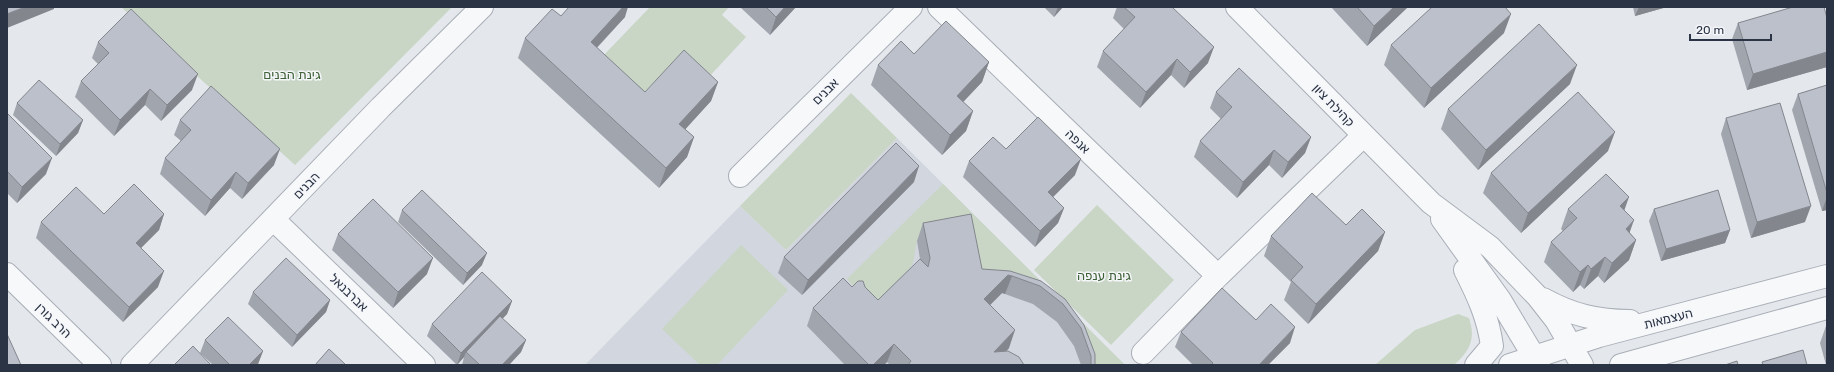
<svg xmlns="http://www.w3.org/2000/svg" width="1834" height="372" font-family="Rubik,'Noto Sans Hebrew',sans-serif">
	<rect width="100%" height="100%" fill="#e4e7ec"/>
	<path fill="#d2d6de" d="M897 138 1125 365H585L740 206 786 250Z"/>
	<path fill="#c9d6c5" d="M121 7H452L295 165Z
		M650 7H729L722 15 746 37 708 78 682 53 640 97 600 59Z
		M851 93 897 138 786 250 740 206Z
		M943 184 1125 365H1086L1058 317 917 241 913 263 908 271 872 306 847 279Z
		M1097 205 1174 280 1111 345 1034 270Z
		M741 245 788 290 717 365H700L662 329Z
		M1458 314 1469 318C1476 339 1470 350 1455 364L1375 365 1415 330Z"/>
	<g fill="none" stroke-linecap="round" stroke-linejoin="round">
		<defs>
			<path id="minor" d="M939 7 1218 276
				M740 176 911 7
				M273 219 424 365
				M7 274 100 365
				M1143 353 1218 276 1363 136
				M132 365 381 107 482 7"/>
			<path id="tertiary" d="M1237 7 1431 203 1490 247 1538 297 1556 320 1582 365
				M1442 219 1500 300 1539 365
				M1465 270C1478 296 1488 317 1492 346L1476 365
				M1543 299C1572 315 1597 321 1630 321
				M1510 365 1599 336 1827 276
				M1621 365 1827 308"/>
		</defs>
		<use href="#minor" stroke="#a9aeb7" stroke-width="24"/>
		<use href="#tertiary" stroke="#a9aeb7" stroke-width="24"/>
		<use href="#minor" stroke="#f7f8fa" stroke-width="22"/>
		<use href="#tertiary" stroke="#f7f8fa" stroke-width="22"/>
	</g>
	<path fill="#a1a5ae" d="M741 7H796L770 35 741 8Z
		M1044 7H1063L1054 17Z
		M1117 7H1172L1208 63 1184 88 1171 75 1140 108 1097 67 1103 51 1124 29 1113 18Z
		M1331 7H1408L1367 46Z
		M1633 7H1667L1635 16Z
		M561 16 625 17 597 48 645 92 718 82 711 101 685 129 694 137 687 157 659 188 518 58 525 38Z
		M1827 18V67L1747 90 1732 39 1738 23Z
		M1504 33 1424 108 1384 65 1391 45Z
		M98 42 192 90 161 121 145 105 114 136 75 97 81 81 98 64 92 58Z
		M914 54 989 62 982 82 963 102 973 111 966 131 942 155 871 85 878 65Z
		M1570 84 1478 170 1441 129 1448 109Z
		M1827 85V210L1822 211 1792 110 1798 94Z
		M1216 92 1311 137 1305 153 1282 178 1269 165 1237 198 1194 157 1200 141 1221 119 1210 108Z
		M17 103 83 120 78 133 56 156 13 115Z
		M7 113 46 174 17 203 7 193Z
		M1726 118 1805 222 1751 238 1721 134Z
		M180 120 274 165 242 199 230 188 205 216 160 174 165 158 181 141 174 135Z
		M1006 149 1075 175 1053 197 1064 208 1058 223 1035 247 963 177 969 161Z
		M1608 151 1521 233 1483 193 1491 173Z
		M914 182 802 295 778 273 784 257Z
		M1568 209 1624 210 1630 233 1636 240 1629 260 1604 283 1598 276 1584 289 1580 285 1573 292 1544 262 1551 242 1563 231 1561 229Z
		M1654 209 1730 230 1725 243 1661 261 1649 221Z
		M402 210 482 265 463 285 398 222Z
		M104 214H164L159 230 141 248 158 287 123 322 36 238 41 222Z
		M923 223 982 269 1041 281 1084 325 1095 365H1081L1074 346 1057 322 1033 304 1005 294 1002 293 990 305 1009 348 1006 352 1024 365H890L887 362 884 365H845L807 326 813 308 852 287H865L878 300 920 259 917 241Z
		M1346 225 1385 232 1378 251 1308 324 1284 300 1291 282 1264 256 1271 236Z
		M338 234 427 274 393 308 332 250Z
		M253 292 330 300 326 312 292 347 248 304Z
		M512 301 507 314 502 319 526 340 521 352 509 365H462L464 357 457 365 427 336 432 324Z
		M1256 320 1290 343 1268 365H1193L1175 347 1181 332Z
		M1827 323V365H1826L1820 343Z
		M205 340 263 351 258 364 257 365H213L200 353Z"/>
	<path fill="#83868d" d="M25 7H54V9L7 28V14Z
		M623 7H628L625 17 583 62 591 42Z
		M785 7H796L770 35 776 17Z
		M1058 7H1063L1054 17Z
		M1394 7H1408L1367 46 1374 26Z
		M1639 7H1667L1635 16Z
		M1511 14 1504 33 1424 108 1431 88Z
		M1214 47 1208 63 1184 88 1190 72Z
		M1827 52V67L1747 90 1753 74Z
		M1177 59 1171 75 1140 108 1146 92Z
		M989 62 982 82 950 116 957 96Z
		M1577 65 1570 84 1478 170 1486 150Z
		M198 74 192 90 161 121 167 105Z
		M718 82 711 101 672 144 679 124Z
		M150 89 145 105 114 136 120 120Z
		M973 111 966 131 942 155 950 135Z
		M83 120 78 133 56 156 60 144Z
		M1615 132 1608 151 1521 233 1528 213Z
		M694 137 687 157 659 188 666 168Z
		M1311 137 1305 153 1282 178 1288 162Z
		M280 149 274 165 242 199 248 183Z
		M1274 150 1269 165 1237 198 1243 182Z
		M52 158 46 174 17 203 22 187Z
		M1081 159 1075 175 1042 208 1048 192Z
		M919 166 914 182 802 295 808 280Z
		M236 172 230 188 205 216 211 200Z
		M1629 197 1622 217 1620 206Z
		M1827 197V210L1822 211Z
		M1811 206 1805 222 1751 238 1757 222Z
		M1064 208 1058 223 1035 247 1040 231Z
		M164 214 159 230 130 259 136 243Z
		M1634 220 1627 240 1626 229Z
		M1730 230 1725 243 1661 261 1666 249Z
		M1385 232 1378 251 1308 324 1316 304Z
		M1636 240 1629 260 1604 283 1612 263Z
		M487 253 482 265 463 285 467 273Z
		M1605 257 1598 276 1584 289 1591 269Z
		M433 258 427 274 393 308 398 292Z
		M1588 265 1580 285 1573 292 1580 272Z
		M164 271 158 287 123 322 129 307Z
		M1008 275 1012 276 1005 294 1002 293 978 317 984 299Z
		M330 300 326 312 292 347 297 335Z
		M512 301 507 314 468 354 466 352 464 357 457 365 461 353Z
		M1295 327 1290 343 1268 365H1259Z
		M1015 330 1009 348 992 365 994 352Z
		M526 340 521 352 509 365H502Z
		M894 344 887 362 884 365H873Z
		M263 351 258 364 257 365H249Z"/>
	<path fill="#bbc0ca" stroke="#83868d" d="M7 7H25L7 14Z
		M569 7H623L591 42 645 92 684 50 718 82 679 124 694 137 666 168 525 38 552 9 561 16Z
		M766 7H785L776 17Z
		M1124 7H1172L1214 47 1190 72 1177 59 1146 92 1103 51 1135 17Z
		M1357 7H1394L1374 26Z
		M1432 7H1505L1511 14 1431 88 1391 45Z
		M1793 7H1824L1827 18V52L1753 74 1738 23Z
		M131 9 198 74 167 105 150 89 120 120 81 81 109 53 98 42Z
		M946 21 989 62 957 96 973 111 950 135 878 65 901 41 914 54Z
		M1539 24 1577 65 1486 150 1448 109Z
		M1239 68 1311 137 1288 162 1274 150 1243 182 1200 141 1232 107 1216 92Z
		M39 80 83 120 60 144 17 103Z
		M1827 85V193L1798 94Z
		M211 86 280 149 248 183 236 172 211 200 165 158 191 130 180 120Z
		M1578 92 1615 132 1528 213 1491 173Z
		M1780 103 1811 206 1757 222 1726 118Z
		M7 113 52 158 22 187 7 171Z
		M1038 117 1081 159 1048 192 1064 208 1040 231 969 161 993 137 1006 149Z
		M896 143 919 166 808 280 784 257Z
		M1606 174 1629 197 1620 206 1634 220 1626 229 1636 240 1612 263 1605 257 1591 269 1588 265 1580 272 1551 242 1577 218 1568 209Z
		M134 184 164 214 136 243 164 271 129 307 41 222 76 187 104 214Z
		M422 190 487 253 467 273 402 210Z
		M1718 190 1730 230 1666 249 1654 209Z
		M1312 193 1346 225 1362 209 1385 232 1316 304 1291 280 1303 267 1271 236Z
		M373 199 433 258 398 292 338 234Z
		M971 214 982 269 1010 271 1041 281 1065 299 1084 325 1095 354V365H1091V356L1081 328 1063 304 1040 286 1012 276 1008 275 984 299 1015 330 994 352 1008 351 1019 357 1024 365H908L911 361 894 344 873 365H869L813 308 843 278 852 287 858 281H863L865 287 878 300 920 259 928 267 930 258 923 223Z
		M286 258 330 300 297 335 253 292Z
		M482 272 512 301 461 353 432 324Z
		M1222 288 1256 320 1271 304 1295 327 1259 365H1211L1213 363 1181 332Z
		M500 316 526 340 502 365H480L466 352Z
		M228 317 263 351 249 365H230L205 340Z
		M7 334 21 365H7Z
		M193 346 211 365H174Z
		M329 349 346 365H315Z
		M1803 350 1807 365H1763L1762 362Z
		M1737 361 1738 365H1725Z"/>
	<g text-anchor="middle" stroke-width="3" stroke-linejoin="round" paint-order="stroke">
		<g font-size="13" fill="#3f6138" stroke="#f4f6f9">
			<text x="292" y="79">גינת הבנים</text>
			<text x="1104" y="280">גינת ענפה</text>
		</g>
		<g font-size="13" fill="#2b3445" stroke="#f4f6f9">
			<text transform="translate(825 91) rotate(-45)" y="5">אבנים</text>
			<text transform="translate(1334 105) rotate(46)" y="5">קהילת ציון</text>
			<text transform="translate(1078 141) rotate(44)" y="5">אנפה</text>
			<text transform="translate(306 185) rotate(-46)" y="5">הבנים</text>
			<text transform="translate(349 292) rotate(44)" y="5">אברבנאל</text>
			<text transform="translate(1668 318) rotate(-14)" y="5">העצמאות</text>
			<text transform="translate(54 320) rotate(44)" y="5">הרב גורן</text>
		</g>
	</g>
	<rect width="1834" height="372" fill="none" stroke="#2b3445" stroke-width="16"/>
	<path d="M1690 34v6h81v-6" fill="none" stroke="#2b3445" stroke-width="2"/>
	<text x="1696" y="34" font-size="12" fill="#2b3445" stroke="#f4f6f9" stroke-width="3" paint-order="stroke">20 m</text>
</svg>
